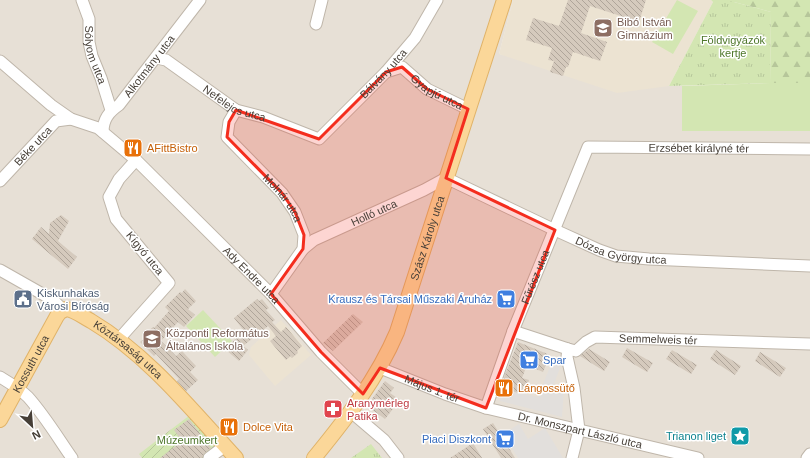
<svg xmlns="http://www.w3.org/2000/svg" width="810" height="458" font-family="Helvetica,sans-serif">
	<defs>
		<pattern id="grass-tufts" width="24" height="20" patternUnits="userSpaceOnUse"><rect width="24" height="20" fill="#d3e6b2"/><path d="M3 7l-1-3M5 7V3M7 7l1-3M15 17l-1-3M17 17v-4M19 17l1-3" fill="none" stroke="#b6c69a"/></pattern>
		<pattern id="forest-firs" width="22" height="20" patternUnits="userSpaceOnUse"><rect width="22" height="20" fill="#d3e6b2"/><path d="M5 1l3.5 6h-7zM16 11l3.5 6h-7z" fill="#b6c69a"/></pattern>
		<pattern id="garden-furrows" width="10" height="10" patternUnits="userSpaceOnUse"><rect width="10" height="10" fill="#d3e6b2"/><path d="M-1 1l2-2M0 10L10 0M9 11l2-2" fill="none" stroke="#b6c69a"/></pattern>
		<pattern id="building-back-hatch" width="6" height="6" patternUnits="userSpaceOnUse"><rect width="6" height="6" fill="#d5cabd"/><path d="M-1 5l2 2M0 0l6 6M5-1l2 2" fill="none" stroke="#afa59a"/></pattern>
	</defs>
	<rect width="100%" height="100%" fill="#f3efe8"/>
	<path fill="#e7e0d6" d="M0 0H513L499 54 669 86H682V131H810V458H0Z"/>
	<path fill="#ece3d2" d="M513 0H711L713 2 669 86 617 93 499 54Z
		M281 320 311 355 275 386 249 355 251 347Z"/>
	<path fill="url(#grass-tufts)" d="M713 2H734L771 12 770 83 669 86Z
		M371 444 382 458H351Z"/>
	<path fill="url(#forest-firs)" d="M711 0H810V83H770L771 12 734 2H713Z"/>
	<path fill="url(#garden-furrows)" d="M190 415 219 447 205 458H142L139 454Z"/>
	<path fill="#d3e6b2" d="M677 0 698 11 673 54 652 42Z
		M770 83H810V131H682V86Z
		M203 310 232 341 215 357 186 326Z"/>
	<path fill="#e2dfdc" d="M553 359 562 362 553 387 564 389 562 417 500 401 502 390 538 397Z
		M519 424 528 439 545 428 563 458H518L503 434Z"/>
	<path fill="url(#building-back-hatch)" d="M568 0H646L639 22 590 6 581 33 607 42 600 61 573 52 568 67H566L563 76 550 72 554 61 548 60 552 48 526 40 533 18 559 26Z
		M61 215 69 221 58 241 77 257 68 269 32 239 41 227 49 234 50 223Z
		M185 289 196 301 188 309 195 315 184 327 178 322 161 341 176 356 182 351 196 366 190 372 198 380 186 391 177 381 179 379 156 354 154 356 140 342 149 334 147 332 153 327 154 328 169 311 165 307 180 292 182 293Z
		M257 299 259 301 262 299 269 308 266 310 275 320 272 322 281 332 286 327 302 346 297 351 298 353 292 358 291 356 286 360 280 353 270 341 276 336 268 326 243 346 248 350 239 361 226 350 235 339 244 331 234 318Z
		M353 314 363 322 333 351 323 343Z
		M518 342 550 355 543 372 527 365 522 378 529 380 527 389 518 393 509 390 512 383 503 380Z
		M627 348 653 363 647 372 622 357Z
		M589 349 610 362 604 371 580 356Z
		M672 350 697 365 691 374 666 359Z
		M716 350 741 366 735 375 710 359Z
		M760 352 786 368 780 377 755 361Z
		M385 381 394 388 390 393 400 400 385 419 367 406Z
		M189 419 211 448 205 453 202 458H160L182 441 174 430Z
		M493 423 515 458H501L483 429Z
		M473 443 482 458H450Z"/>
	<g fill="none" stroke-linecap="round" stroke-linejoin="round">
		<defs>
			<g id="minor">
				<path id="s1" d="M82 0 89 19V42L92 56 101 78 111 110"/>
				<path d="M316 24 322 0"/>
				<path id="s2" d="M156 58 166 60 236 110 263 117 319 139 386 72 415 38 437 0"/>
				<path id="s3" d="M0 61 51 105 71 119 98 128 136 160 271 294 321 352 363 394"/>
				<path id="s4" d="M386 72 402 67 427 89 468 109"/>
				<path id="s5" d="M236 110 229 122 227 137 282 193 295 212 304 235 303 249 271 294"/>
				<path id="s6" d="M103 132C103 119 109 112 119 105L200 0"/>
				<path id="s7" d="M0 181 56 121 71 119"/>
				<path id="s8" d="M303 249 314 240 424 190 446 178 555 230 599 250 616 256 649 259 810 266"/>
				<path d="M0 270 53 300 63 310"/>
				<path id="s9" d="M513 331 568 349 576 351 586 342 595 337 810 344"/>
				<path d="M119 339 169 283 116 219 109 197 119 179 136 160"/>
				<path d="M568 349 567 357 574 388 579 430 572 458"/>
				<path id="s10" d="M380 368 445 394 486 408 698 458"/>
				<path d="M0 377C10 383 20 389 28 397 45 416 58 438 72 458"/>
				<path id="s11" d="M486 408 513 331 588 147 810 149"/>
				<path d="M350 411 384 440 398 458"/>
				<path d="M209 458 225 446"/>
				<path d="M807 458 810 454"/>
			</g>
			<g id="major">
				<path id="s12" d="M0 420 57 316 60 312 66 309C75 310 83 317 91 321 148 355 191 409 236 458"/>
				<path id="s13" d="M314 458C346 419 377 379 397 332L504 0"/>
			</g>
		</defs>
		<use href="#minor" stroke="#bfb6aa" stroke-width="13"/>
		<use href="#major" stroke="#e0b369" stroke-width="16"/>
		<use href="#minor" stroke="#fff" stroke-width="11"/>
		<use href="#major" stroke="#fbd799" stroke-width="14"/>
	</g>
	<path fill="#f42d1e" fill-opacity="0.2" stroke="#f42d1e" stroke-width="3" stroke-linejoin="round" d="M402 67 427 89 468 109 446 178 555 230 486 408 380 368 363 394 321 352 271 294 303 249 304 235 295 212 282 193 227 137 229 122 236 110 319 139 386 72Z"/>
	<defs>
		<symbol id="school-square" viewBox="-11 -11 22 22"><rect x="-9" y="-9" width="18" height="18" rx="4" fill="#8d6e63" stroke="#fff"/><path d="M0-5L7-2L0 1L-7-2ZM-4 1L0 2.5L4 1V4Q0 6-4 4Z" fill="#fff"/></symbol>
		<symbol id="restaurant-square" viewBox="-11 -11 22 22"><rect x="-9" y="-9" width="18" height="18" rx="4" fill="#e8710a" stroke="#fff"/><path d="M-5-6h1v4h1v-4h1v4h1v-4h1v5L-1.5 .5V6h-2V.5L-5-1ZM5-6V6H3V1.5H1.5Q1.5-4 5-6Z" fill="#fff"/></symbol>
		<symbol id="civic-square" viewBox="-11 -11 22 22"><rect x="-9" y="-9" width="18" height="18" rx="4" fill="#5c6f8a" stroke="#fff"/><path d="M-.6-6.5H3V-4.5H.6V-3L4-1V1h2V6H-6V1h2V-1L-.6-3ZM-1.2 2.5V6h2.4V2.5Z" fill="#fff"/></symbol>
		<symbol id="supermarket-square" viewBox="-11 -11 22 22"><rect x="-9" y="-9" width="18" height="18" rx="4" fill="#3f7fe0" stroke="#fff"/><path d="M-6-5.5h2.5l.6 2H6L4.5 2H-2.5L-4.4-4H-6ZM-1.5 3.2a1.3 1.3 0 1 0 .1 0ZM3 3.2a1.3 1.3 0 1 0 .1 0Z" fill="#fff"/></symbol>
		<symbol id="pharmacy-square" viewBox="-11 -11 22 22"><rect x="-9" y="-9" width="18" height="18" rx="4" fill="#e0444e" stroke="#fff"/><path d="M-2-6h4v4h4v4h-4v4h-4v-4h-4v-4h4Z" fill="#fff"/></symbol>
		<symbol id="sight-square" viewBox="-11 -11 22 22"><rect x="-9" y="-9" width="18" height="18" rx="4" fill="#0f9aa8" stroke="#fff"/><path d="M0-6L1.8-2.2L6-1.7L2.9 1.2L3.7 5.4L0 3.3L-3.7 5.4L-2.9 1.2L-6-1.7L-1.8-2.2Z" fill="#fff"/></symbol>
	</defs>
	<g fill-rule="evenodd">
		<use href="#school-square" x="592" y="17" width="22" height="22"/>
		<use href="#restaurant-square" x="122" y="137" width="22" height="22"/>
		<use href="#civic-square" x="12" y="288" width="22" height="22"/>
		<use href="#supermarket-square" x="495" y="288" width="22" height="22"/>
		<use href="#school-square" x="141" y="328" width="22" height="22"/>
		<use href="#supermarket-square" x="518" y="349" width="22" height="22"/>
		<use href="#restaurant-square" x="493" y="377" width="22" height="22"/>
		<use href="#pharmacy-square" x="322" y="398" width="22" height="22"/>
		<use href="#restaurant-square" x="218" y="416" width="22" height="22"/>
		<use href="#sight-square" x="729" y="425" width="22" height="22"/>
		<use href="#supermarket-square" x="494" y="428" width="22" height="22"/>
	</g>
	<g text-anchor="middle" stroke-width="3" stroke-linejoin="round" paint-order="stroke">
		<g font-size="11" fill="#785e54" stroke="#fff" text-anchor="start">
			<text x="617" y="26">Bibó István<tspan x="617" dy="13">Gimnázium</tspan></text>
			<text x="166" y="337">Központi Református<tspan x="166" dy="13">Általános Iskola</tspan></text>
		</g>
		<g font-size="11" fill="#4e772b" stroke="#fff">
			<text x="733" y="44">Földvigyázók<tspan x="733" dy="13">kertje</tspan></text>
			<text x="187" y="444">Múzeumkert</text>
		</g>
		<g font-size="11" fill="#463f37" stroke="#fff">
			<text dy="4" stroke="none"><textPath href="#s1" startOffset="57">Sólyom utca</textPath></text>
			<text dy="4" stroke="none"><textPath href="#s6" startOffset="82">Alkotmány utca</textPath></text>
			<text dy="4" stroke="none"><textPath href="#s2" startOffset="276">Bálvány utca</textPath></text>
			<text dy="4" stroke="none"><textPath href="#s4" startOffset="60">Gyapjú utca</textPath></text>
			<text dy="4" stroke="none"><textPath href="#s2" startOffset="92">Nefelejcs utca</textPath></text>
			<text dy="4" stroke="none"><textPath href="#s7" startOffset="48">Béke utca</textPath></text>
			<text dy="4" stroke="none"><textPath href="#s11" startOffset="391">Erzsébet királyné tér</textPath></text>
			<text dy="4" stroke="none"><textPath href="#s5" startOffset="112">Molnár utca</textPath></text>
			<text dy="4" stroke="none"><textPath href="#s8" startOffset="80">Holló utca</textPath></text>
			<text dy="4" stroke="none"><textPath href="#s13" startOffset="250">Szász Károly utca</textPath></text>
			<text dy="4" stroke="none"><textPath href="#s8" startOffset="351">Dózsa György utca</textPath></text>
			<text transform="translate(145 253) rotate(51)" y="4">Kígyó utca</text>
			<text dy="4" stroke="none"><textPath href="#s3" startOffset="333">Ady Endre utca</textPath></text>
			<text dy="4" stroke="none"><textPath href="#s11" startOffset="140">Fűrész utca</textPath></text>
			<text dy="4" stroke="none"><textPath href="#s9" startOffset="153">Semmelweis tér</textPath></text>
			<text dy="4" stroke="none"><textPath href="#s12" startOffset="205">Köztársaság utca</textPath></text>
			<text dy="4" stroke="none"><textPath href="#s12" startOffset="64">Kossuth utca</textPath></text>
			<text dy="4" stroke="none"><textPath href="#s10" startOffset="56">Május 1. tér</textPath></text>
			<text dy="4" stroke="none"><textPath href="#s10" startOffset="210">Dr. Monszpart László utca</textPath></text>
		</g>
		<g font-size="11" fill="#c56008" stroke="#fff" text-anchor="start">
			<text x="147" y="152">AFittBistro</text>
			<text x="518" y="392">Lángossütő</text>
			<text x="243" y="431">Dolce Vita</text>
		</g>
		<g font-size="11" fill="#4e5e75" stroke="#fff" text-anchor="start">
			<text x="37" y="297">Kiskunhakas<tspan x="37" dy="13">Városi Bíróság</tspan></text>
		</g>
		<g font-size="11" fill="#366cbe" stroke="#fff" text-anchor="end">
			<text x="492" y="303">Krausz és Társai Műszaki Áruház</text>
			<text x="543" y="364" text-anchor="start">Spar</text>
			<text x="491" y="443">Piaci Diszkont</text>
		</g>
		<g font-size="11" fill="#be3a42" stroke="#fff" text-anchor="start">
			<text x="347" y="407">Aranymérleg<tspan x="347" dy="13">Patika</tspan></text>
		</g>
		<g font-size="11" fill="#0d838f" stroke="#fff" text-anchor="end">
			<text x="726" y="440">Trianon liget</text>
		</g>
	</g>
	<g transform="translate(32 426) rotate(154)" stroke="#ffffff" stroke-width="3" paint-order="stroke">
	<path d="M0-3L7 15L0 10L-7 15Z" fill="#463f37"/>
	<text y="-6" font-size="11" font-weight="bold" text-anchor="middle" fill="#463f37">N</text>
	</g>
</svg>
